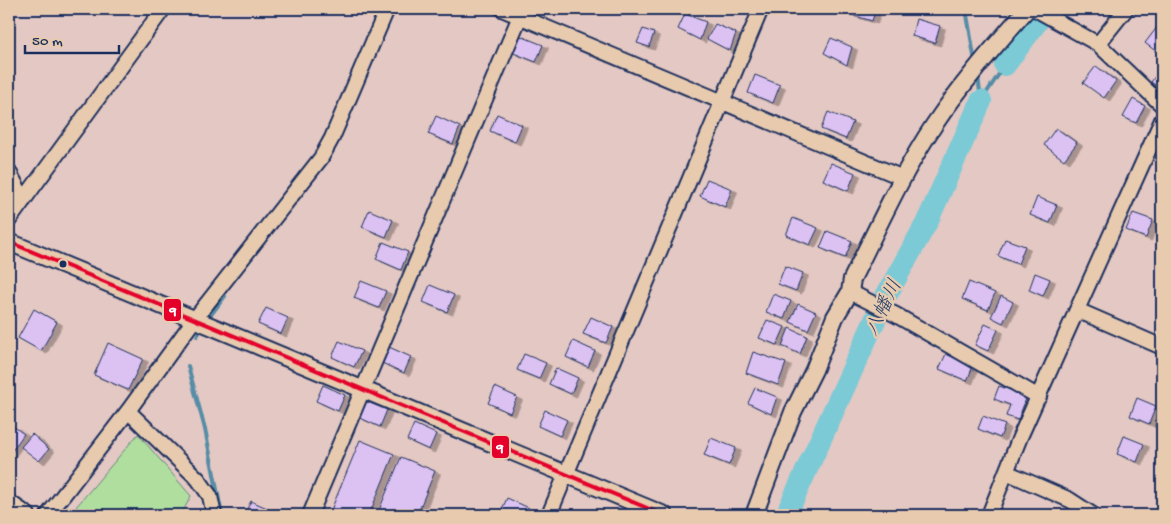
<svg xmlns="http://www.w3.org/2000/svg" width="1171" height="524" font-family="'Gochi Hand','Klee One',sans-serif">
	<defs>
		<filter id="shadow"><feDropShadow dx="5.5" dy="3" stdDeviation="0" flood-color="#0004"/></filter>
	</defs>
	<rect width="100%" height="100%" fill="#e4c8c3"/>
	<filter id="ink" filterUnits="userSpaceOnUse"><feTurbulence type="fractalNoise" baseFrequency=".02" numOctaves="2"/><feDisplacementMap in="SourceGraphic" scale="10" xChannelSelector="R" yChannelSelector="G"/><feConvolveMatrix kernelMatrix="1 2 1 2 8 2 1 2 1" color-interpolation-filters="sRGB"/></filter>
	<g filter="url(#ink)">
		<path fill="#afde9e" stroke="#65867e" d="M138 434 191 496 181 515H85L76 507Z"/>
		<g fill="none" stroke-linecap="round" stroke-linejoin="round">
			<path stroke="#558ca6" stroke-width="4" d="M966 9 975 62
				M978 76 981 101 1005 65
				M210 316 225 296
				M197 336 201 330
				M188 366 205 429 222 515"/>
			<path stroke="#7bcad6" stroke-width="22" d="M1005 65 1037 22
				M786 515 886 296 927 222 981 101"/>
		</g>
		<path fill="#dcc2f2" stroke="#1b2f5e" filter="url(#shadow)" d="M851 9H876L872 21 849 14Z
			M685 14 706 22 700 40 678 29Z
			M916 19 940 26 935 43 912 36Z
			M715 24 736 33 730 51 707 39Z
			M1158 26 1162 29V56L1145 43Z
			M643 29 654 33 649 47 637 43Z
			M518 35 543 45 536 62 511 52Z
			M831 38 852 47 847 65 824 53Z
			M1096 66 1116 81 1104 98 1083 83Z
			M1162 67V90L1151 82Z
			M755 75 780 85 773 103 748 93Z
			M1133 99 1145 106 1136 123 1123 117Z
			M828 112 853 122 846 139 821 129Z
			M497 114 522 125 515 142 490 131Z
			M436 116 460 127 453 144 428 134Z
			M1056 128 1077 143 1064 160 1044 145Z
			M831 163 855 173 848 191 823 180Z
			M707 179 732 189 725 207 700 196Z
			M1037 197 1057 205 1050 223 1030 215Z
			M369 210 393 220 386 237 362 227Z
			M1133 213 1153 220 1146 238 1126 230Z
			M793 218 818 228 810 245 786 235Z
			M827 231 852 241 845 258 820 248Z
			M1005 239 1025 246 1018 264 998 256Z
			M383 242 408 252 401 270 376 259Z
			M785 266 803 273 796 291 778 284Z
			M1035 273 1050 279 1043 296 1029 290Z
			M361 281 386 291 379 308 354 298Z
			M969 282 995 293 988 310 962 299Z
			M430 285 454 295 447 312 423 302Z
			M773 294 791 301 784 319 766 312Z
			M1001 296 1013 302 1003 323 991 317Z
			M798 304 816 312 808 330 790 322Z
			M266 308 288 318 281 334 258 324Z
			M34 309 57 322 41 351 18 338Z
			M591 317 613 327 606 343 583 334Z
			M767 320 785 327 777 345 759 338Z
			M985 324 998 330 988 351 975 345Z
			M789 328 807 336 800 354 782 346Z
			M339 341 362 351 354 367 332 357Z
			M573 341 595 351 588 367 566 357Z
			M108 343 143 359 128 390 94 375Z
			M389 347 411 357 404 373 382 363Z
			M753 352 786 363 778 385 746 373Z
			M524 354 546 363 539 379 517 370Z
			M946 354 973 366 967 381 939 369Z
			M556 368 578 378 571 394 549 384Z
			M323 385 345 395 338 411 316 401Z
			M999 386 1027 396 1018 420 1006 416 1010 405 994 399Z
			M495 387 517 397 510 413 488 403Z
			M755 388 777 397 771 414 748 403Z
			M1137 398 1156 406 1149 424 1130 416Z
			M365 401 387 410 380 427 358 417Z
			M1161 409H1162V430L1155 427Z
			M545 410 567 420 560 436 538 426Z
			M983 416 1005 425 1000 438 978 429Z
			M414 424 436 434 429 450 407 440Z
			M13 426 24 434 9 455V432Z
			M32 434 49 449 39 461 21 447Z
			M1124 436 1144 444 1137 462 1117 454Z
			M711 438 736 448 729 465 704 455Z
			M360 440 394 454 369 515H329Z
			M401 457 435 471 417 515H377Z
			M507 498 529 508 526 515 500 514Z
			M251 501 267 508 263 515H244Z"/>
		<g fill="none" stroke-linecap="round" stroke-linejoin="round">
			<defs>
				<path id="minor" d="M502 9 903 178
					M1035 9 1098 44 1162 105
					M1098 44 1126 9
					M9 172 24 200
					M9 220 163 9
					M850 292 896 315 1039 397
					M1077 310 1162 347
					M128 411 198 479 210 496 214 515
					M1006 472 1070 500 1093 515
					M9 502 28 515
					M48 515 128 411 194 320 321 158 332 138 387 9
					M310 515 523 9
					M549 515 761 9
					M989 515 1020 437 1162 120"/>
				<path id="tertiary" d="M9 242 664 515
					M754 515 793 412 814 370 835 317 850 292 852 279C878 227 902 173 934 125 962 83 995 46 1027 9"/>
			</defs>
			<use href="#minor" stroke="#1b2f5e" stroke-width="18"/>
			<use href="#tertiary" stroke="#1b2f5e" stroke-width="20"/>
			<use href="#minor" stroke="#e8cbaf" stroke-width="14"/>
			<use href="#tertiary" stroke="#e8cbaf" stroke-width="16"/>
			<defs>
				<path id="bus-1" d="M9 242 664 515"/>
			</defs>
			<use href="#bus-1" stroke="#e8cbaf" stroke-width="8"/>
			<use href="#bus-1" stroke="#e4002b" stroke-width="4"/>
		</g>
	</g>
	<circle fill="#1b2f5e" stroke="#e8cbaf" stroke-width="2" cx="63" cy="264" r="4.5"/>
	<g text-anchor="middle" stroke-width="4.5" stroke-linejoin="round" paint-order="stroke">
		<g font-size="20" font-style="italic" fill="#253e6a" stroke="#e8cbaf">
			<text transform="translate(882 307) rotate(-64)" y="7">八幡川</text>
		</g>
	</g>
	<g stroke="#e8cbaf" stroke-width="2">
		<rect x="163" y="298" width="19" height="24" rx="5" fill="#e4002b"/>
		<rect x="491" y="435" width="19" height="24" rx="5" fill="#e4002b"/>
	</g>
	<g font-size="14" text-anchor="middle" font-weight="bold" fill="#fff">
		<text x="173" y="315">9</text>
		<text x="500" y="452">9</text>
	</g>
	<rect width="1171" height="524" fill="none" stroke="#e8cbaf" stroke-width="30"/>
	<rect x="15" y="15" width="1141" height="494" fill="none" stroke="#1b2f5e" stroke-width="2" filter="url(#ink)"/>
	<path d="M25 45v8h94v-8" fill="none" stroke="#1b2f5e" stroke-width="2.5"/>
	<text x="32" y="45" font-size="15" fill="#1b2f5e" stroke="#e8cbaf" stroke-width="4" paint-order="stroke">50 m</text>
</svg>
